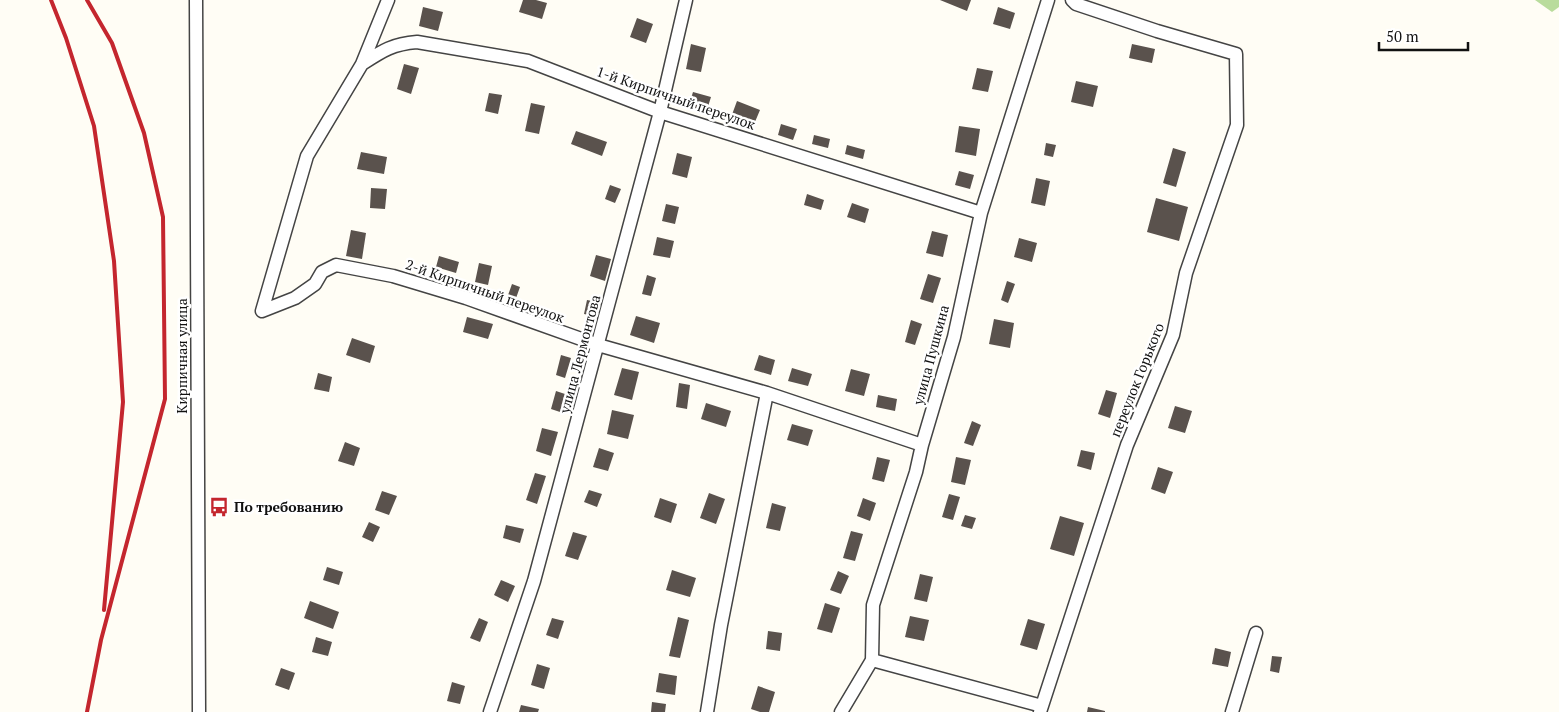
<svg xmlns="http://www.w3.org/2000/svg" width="1559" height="712" font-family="'PT Serif',serif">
	<rect width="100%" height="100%" fill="#fffdf5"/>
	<path fill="#b9dc9c" d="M1535 0H1559V7L1552 12Z"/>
	<path fill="#5a524d" d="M523 0H536L547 3 542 19 519 12Z
		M940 0H971L967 11Z
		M423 7 443 12 438 31 419 26Z
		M998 7 1015 13 1010 29 993 24Z
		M637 18 653 24 646 43 630 37Z
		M691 44 706 48 701 72 686 69Z
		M1132 44 1155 49 1152 63 1129 58Z
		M404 64 419 68 411 94 397 89Z
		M977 68 993 71 988 92 972 89Z
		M1076 81 1098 86 1093 107 1071 102Z
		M693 92 711 97 706 113 688 108Z
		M489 93 502 95 498 114 485 111Z
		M737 101 760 110 752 129 730 120Z
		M531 103 545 106 539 134 525 131Z
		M781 124 797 129 793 140 778 135Z
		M959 126 980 129 976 156 955 152Z
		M576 131 607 142 602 156 571 144Z
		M814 135 830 139 828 148 812 144Z
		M1046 143 1056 145 1053 157 1044 155Z
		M847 145 865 150 863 159 845 154Z
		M1173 148 1186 152 1176 187 1163 183Z
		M361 152 387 157 384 174 357 169Z
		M677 153 692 157 687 178 672 174Z
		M959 171 974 175 970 189 955 185Z
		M1036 178 1050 181 1045 206 1031 203Z
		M610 185 621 189 615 203 605 199Z
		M371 188 387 189 385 209 370 208Z
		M807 194 824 200 821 210 804 205Z
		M1156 198 1188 207 1179 241 1147 232Z
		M852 203 869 209 865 223 847 217Z
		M666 204 679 207 675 224 662 221Z
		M351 230 366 233 362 259 346 256Z
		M932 231 948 235 943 257 926 253Z
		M657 237 674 241 670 258 653 255Z
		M1019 238 1037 243 1032 262 1014 257Z
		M596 255 611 259 605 281 590 276Z
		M439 256 459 262 456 273 436 267Z
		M479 263 492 266 488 285 475 282Z
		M928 274 941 278 933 303 920 299Z
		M647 275 656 278 651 296 642 294Z
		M1007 281 1015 284 1008 303 1001 300Z
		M512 284 520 287 515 301 507 298Z
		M587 300 597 302 594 316 584 314Z
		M636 316 660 323 654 343 630 335Z
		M467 317 493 324 488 339 463 332Z
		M994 319 1014 323 1010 348 989 344Z
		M911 320 922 324 915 345 905 342Z
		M352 338 375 346 370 363 346 355Z
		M561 355 571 358 565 378 556 375Z
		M759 355 775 360 771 375 754 370Z
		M622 368 639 372 632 400 614 395Z
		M792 368 812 374 808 386 788 381Z
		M851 369 870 374 864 396 845 391Z
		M318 373 332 377 329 392 314 389Z
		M679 383 690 385 687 409 676 407Z
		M1106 390 1117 393 1110 418 1098 414Z
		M556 391 568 395 563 413 551 409Z
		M878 395 897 399 895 411 876 407Z
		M706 403 731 411 726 427 701 419Z
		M1175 406 1192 411 1185 433 1168 428Z
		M612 410 634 415 628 439 607 434Z
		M972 421 981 425 973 446 964 443Z
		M792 424 813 430 808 446 787 440Z
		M542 428 558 432 551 456 536 451Z
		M345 442 360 448 354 466 338 461Z
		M599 448 614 453 608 471 593 467Z
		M1081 450 1095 453 1091 470 1077 466Z
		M877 457 890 460 884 482 872 479Z
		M956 457 971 460 965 485 951 482Z
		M1158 467 1173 472 1165 494 1151 489Z
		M535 473 546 476 537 504 526 500Z
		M589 490 602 494 597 507 584 502Z
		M382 491 397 496 389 515 375 510Z
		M709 493 725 499 716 524 700 518Z
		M949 494 960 497 953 520 942 517Z
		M660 498 677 504 671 523 654 517Z
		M863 498 876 503 870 521 857 516Z
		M772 503 786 507 780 531 766 528Z
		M965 515 976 518 972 529 961 526Z
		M1060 516 1084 523 1074 556 1050 549Z
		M369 522 380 527 373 542 362 537Z
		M506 525 524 529 520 543 503 538Z
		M851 531 863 534 855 561 843 558Z
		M573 532 587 536 578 560 565 556Z
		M327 567 343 572 339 585 323 580Z
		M672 570 696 578 690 597 666 590Z
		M838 571 849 576 841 594 830 590Z
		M920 574 933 577 927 602 914 599Z
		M501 580 515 586 508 602 494 595Z
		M310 601 339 612 333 629 304 618Z
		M825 603 840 608 832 633 817 629Z
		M910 616 929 620 924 641 905 637Z
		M678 617 689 620 680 658 669 656Z
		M479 618 488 622 480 642 470 638Z
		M552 618 564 621 558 639 546 635Z
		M1028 619 1045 624 1037 650 1020 645Z
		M768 631 782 633 780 651 766 649Z
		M316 637 332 642 328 656 312 652Z
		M1215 648 1231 652 1228 667 1212 664Z
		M1272 656 1282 657 1279 673 1270 671Z
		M537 664 550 668 544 689 531 685Z
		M281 668 295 673 289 690 275 685Z
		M659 673 677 676 675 695 656 692Z
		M452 682 465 686 460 704 447 701Z
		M758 686 775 692 769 712H760L751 709Z
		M652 702 666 704 665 712H651Z
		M521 705 539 709 538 712H519Z
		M1088 707 1105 711V712H1087Z"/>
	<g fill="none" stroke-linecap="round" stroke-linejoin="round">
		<defs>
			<path id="minor" d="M196 0 199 712
				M362 64C382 51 392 44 417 42L528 61 660 112 981 213
				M262 311 295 298 315 284 322 272 336 265 393 276 466 298 598 345 767 393 922 445
				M262 311 307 156 362 64 388 0
				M872 660 1042 706
				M490 712 534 581 660 112 686 0
				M707 712 721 625 767 393
				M841 712 872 660 873 605 916 472 922 445 954 337 981 213 1048 0
				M1040 712 1127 445 1173 335 1186 273 1237 125 1236 54 1157 31 1076 4 1072 0
				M1232 712 1256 633"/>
		</defs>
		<use href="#minor" stroke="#444" stroke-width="15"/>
		<use href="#minor" stroke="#fff" stroke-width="12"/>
		<path stroke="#c4262e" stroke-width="4" d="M51 0 66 38 94 126 114 261 123 402 104 610
			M87 712 101 640 165 399 163 217 144 133 112 43 87 0"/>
	</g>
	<defs>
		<symbol id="bus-bare" viewBox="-9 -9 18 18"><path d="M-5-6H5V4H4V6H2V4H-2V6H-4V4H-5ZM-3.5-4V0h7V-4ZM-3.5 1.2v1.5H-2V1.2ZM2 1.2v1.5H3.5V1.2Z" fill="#c4262e" stroke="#fff" stroke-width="2.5" paint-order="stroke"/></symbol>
	</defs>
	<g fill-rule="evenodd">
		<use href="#bus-bare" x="205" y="493" width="28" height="28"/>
	</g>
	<g text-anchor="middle" stroke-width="5" stroke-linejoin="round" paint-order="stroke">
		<g font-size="14" fill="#111" stroke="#fff">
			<text transform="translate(676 98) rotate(19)" y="5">1-й Кирпичный переулок</text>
			<text transform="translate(485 291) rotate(19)" y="5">2-й Кирпичный переулок</text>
			<text transform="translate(580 354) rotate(-75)" y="5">улица Лермонтова</text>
			<text transform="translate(931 355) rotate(-75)" y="5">улица Пушкина</text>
			<text transform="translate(182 356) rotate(-90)" y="5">Кирпичная улица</text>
			<text transform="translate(1137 380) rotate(-68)" y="5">переулок Горького</text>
		</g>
		<g font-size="14" font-weight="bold" fill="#111" stroke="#fff" text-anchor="start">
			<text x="234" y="512">По требованию</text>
		</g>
	</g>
	<path d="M1379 42v8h89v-8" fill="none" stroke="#111111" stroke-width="2.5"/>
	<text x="1386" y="42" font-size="15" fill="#111111" stroke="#ffffff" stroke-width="4" paint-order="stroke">50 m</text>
</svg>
